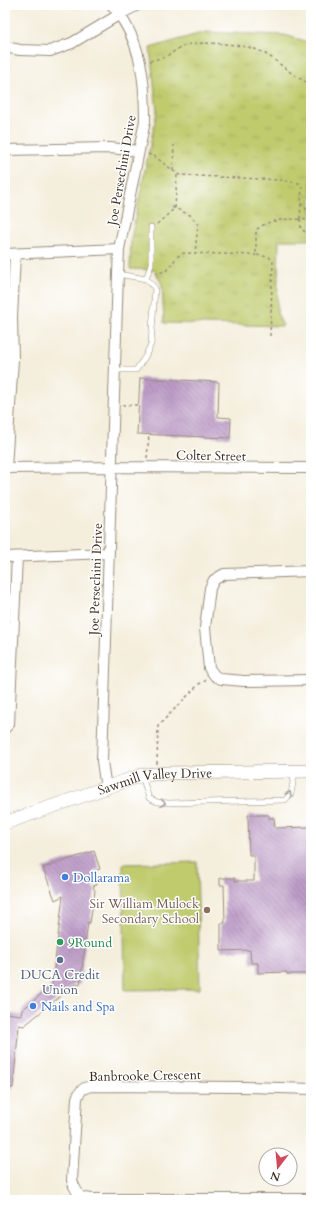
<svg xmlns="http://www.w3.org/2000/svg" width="316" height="1205" font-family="Cardo,serif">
	<defs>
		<pattern id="park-tufts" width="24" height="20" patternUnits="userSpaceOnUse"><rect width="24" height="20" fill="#bfcb6d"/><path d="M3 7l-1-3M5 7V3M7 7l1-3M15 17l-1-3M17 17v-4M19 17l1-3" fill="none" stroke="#a5ae5e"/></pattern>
		<pattern id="building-back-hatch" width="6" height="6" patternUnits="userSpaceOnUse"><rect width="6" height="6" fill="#bd9cc8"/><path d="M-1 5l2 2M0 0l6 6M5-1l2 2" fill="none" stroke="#9b7fa2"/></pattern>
	</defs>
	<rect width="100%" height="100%" fill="#fff"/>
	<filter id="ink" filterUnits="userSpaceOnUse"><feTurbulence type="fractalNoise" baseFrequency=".025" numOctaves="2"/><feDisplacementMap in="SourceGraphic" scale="8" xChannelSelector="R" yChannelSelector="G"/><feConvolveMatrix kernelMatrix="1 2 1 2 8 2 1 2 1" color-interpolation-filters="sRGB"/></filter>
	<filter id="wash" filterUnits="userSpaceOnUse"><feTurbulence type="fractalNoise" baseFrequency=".012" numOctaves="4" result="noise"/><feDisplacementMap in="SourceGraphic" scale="16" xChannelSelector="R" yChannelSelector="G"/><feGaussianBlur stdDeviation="0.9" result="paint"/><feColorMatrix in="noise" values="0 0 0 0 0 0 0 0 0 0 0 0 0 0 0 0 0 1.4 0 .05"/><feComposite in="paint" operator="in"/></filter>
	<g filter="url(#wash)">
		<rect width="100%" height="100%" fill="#f4eedc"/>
		<path fill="#bfcb6d" stroke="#7d7a46" d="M197 862 200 989 125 990 123 864Z"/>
		<path fill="url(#park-tufts)" stroke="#7d7a46" d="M205 32 285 35 311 43V240H279L277 313 283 326 164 323 162 284 154 270 130 269 131 239 157 111 150 48Z"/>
		<g id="blocks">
			<path fill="url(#building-back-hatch)" d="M140 378 219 382 218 417 231 418 230 438 137 434Z
				M248 815H269V818H274L275 828 311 827V974H287V972L258 973V963H251L250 950 221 951V923H225L224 885H220V878H235V881H254V855H249Z
				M94 851 100 869 94 871 97 885 93 886 95 891 90 923 88 922 80 985 75 984 24 1026 19 1025 13 1088 5 1086V1013L21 1015 22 1010 52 985 63 896 55 900 43 868Z"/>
		</g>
	</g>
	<g filter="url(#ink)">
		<use href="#blocks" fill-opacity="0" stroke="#988c7d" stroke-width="1"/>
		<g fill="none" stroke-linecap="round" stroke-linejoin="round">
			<defs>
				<path id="service" d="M146 279 151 265V227
					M115 370H136L145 357 151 344 155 288 146 279 118 274
					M142 776 149 798 157 802 169 803 285 800 291 794 295 771"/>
				<path id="minor" d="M5 47 20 50 50 51 72 43 120 14 138 5
					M5 150 110 148 139 151
					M5 254 119 249
					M5 468 112 467 311 468
					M6 468 13 359 12 318 15 254
					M5 557 108 553
					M311 571 224 574 214 580 210 588 205 628 209 668 215 676 221 679 244 681 311 680
					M5 728 9 724 17 557
					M106 789 102 761 118 274 119 249 145 121C145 78 141 39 112 5
					M311 1089 245 1087 92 1086C84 1087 80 1090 77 1098L72 1180 74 1186 80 1197 91 1199H311"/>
				<g id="tertiary">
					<path id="s1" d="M5 823 142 775 168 773 311 771"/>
				</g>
			</defs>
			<use href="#service" stroke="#988c7d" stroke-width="6"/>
			<use href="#minor" stroke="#988c7d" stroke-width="12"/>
			<use href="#tertiary" stroke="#988c7d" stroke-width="14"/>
			<path stroke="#988c7d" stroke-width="1.5" stroke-dasharray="3 3" stroke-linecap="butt" d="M150 61C154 59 160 59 165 57 172 53 178 48 186 45 202 41 248 44 262 52 279 61 292 77 311 84
				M148 154 154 156 179 175 280 180 299 183 302 187 300 219
				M173 171 174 145
				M301 203 311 214
				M172 207 190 215 198 224 195 253
				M300 219 301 229 311 236
				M157 224 175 208 177 175
				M155 274 158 272H165L178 256 184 253 256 255
				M270 336 273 261 269 257 256 255V230C270 217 293 219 311 220
				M122 405H138
				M147 458 149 435
				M157 764 158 726 199 684 207 680"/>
			<use href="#service" stroke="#fff" stroke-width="5"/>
			<use href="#minor" stroke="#fff" stroke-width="10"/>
			<use href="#tertiary" stroke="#fff" stroke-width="13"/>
		</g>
		<defs><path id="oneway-chevron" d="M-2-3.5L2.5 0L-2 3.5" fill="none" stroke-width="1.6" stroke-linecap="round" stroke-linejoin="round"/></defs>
		<g stroke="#a79f9a">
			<use href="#oneway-chevron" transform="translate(289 794) rotate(-59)"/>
			<use href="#oneway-chevron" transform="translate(163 803) rotate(6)"/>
		</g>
	</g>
	<g fill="#3f7fe0" stroke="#fff" stroke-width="1.5">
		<circle cx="65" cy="877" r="4"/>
		<circle cx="33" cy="1006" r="4"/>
	</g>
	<circle fill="#8d6e63" stroke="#fff" stroke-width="1.5" cx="207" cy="910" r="4"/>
	<circle fill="#2e9e5b" stroke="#fff" stroke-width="1.5" cx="60" cy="942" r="4"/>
	<circle fill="#5c6f8a" stroke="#fff" stroke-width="1.5" cx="60" cy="960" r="4"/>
	<g text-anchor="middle" stroke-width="3" stroke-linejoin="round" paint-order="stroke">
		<g font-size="13" fill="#3b2a1e" stroke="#fff">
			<text transform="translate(121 170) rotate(-80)" y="5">Joe Persechini Drive</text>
			<text transform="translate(211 455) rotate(1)" y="5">Colter Street</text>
			<text transform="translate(95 579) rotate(-88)" y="5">Joe Persechini Drive</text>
			<text dy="5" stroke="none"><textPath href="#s1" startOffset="157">Sawmill Valley Drive</textPath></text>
			<text transform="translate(145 1075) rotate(-1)" y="5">Banbrooke Crescent</text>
		</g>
		<g font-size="13" fill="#366cbe" stroke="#fff" text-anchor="start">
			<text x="73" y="882">Dollarama</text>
			<text x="41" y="1011">Nails and Spa</text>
		</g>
		<g font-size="13" fill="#785e54" stroke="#fff" text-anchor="end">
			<text x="199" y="908">Sir William Mulock<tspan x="199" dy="15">Secondary School</tspan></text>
		</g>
		<g font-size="13" fill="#27864d" stroke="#fff" text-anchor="start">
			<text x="68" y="947">9Round</text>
		</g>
		<g font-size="13" fill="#4e5e75" stroke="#fff">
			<text x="60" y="979">DUCA Credit<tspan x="60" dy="15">Union</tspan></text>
		</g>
	</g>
	<rect width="316" height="1205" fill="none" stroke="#fff" stroke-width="20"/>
	<g transform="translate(278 1167) rotate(196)"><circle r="19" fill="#ffffff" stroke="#b1aaa5"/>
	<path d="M0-3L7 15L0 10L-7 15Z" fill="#d1495b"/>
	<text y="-6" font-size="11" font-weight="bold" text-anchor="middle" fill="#3b2a1e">N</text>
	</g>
</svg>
